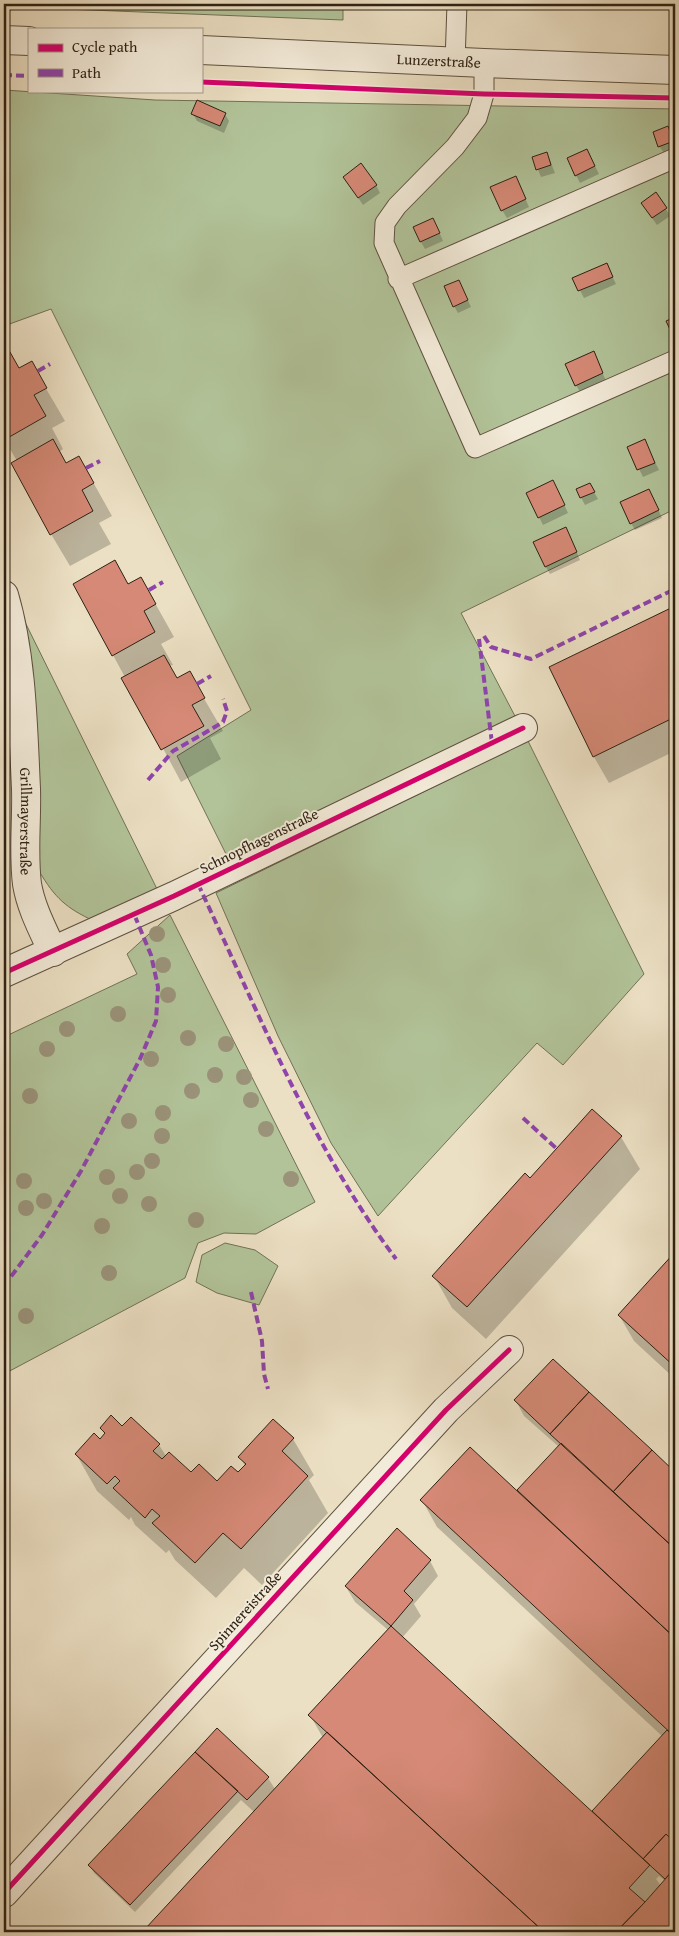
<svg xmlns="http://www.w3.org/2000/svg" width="679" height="1936" font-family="'Gentium Book Plus',serif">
	<rect width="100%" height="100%" fill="#ece0c4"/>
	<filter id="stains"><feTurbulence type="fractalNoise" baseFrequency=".004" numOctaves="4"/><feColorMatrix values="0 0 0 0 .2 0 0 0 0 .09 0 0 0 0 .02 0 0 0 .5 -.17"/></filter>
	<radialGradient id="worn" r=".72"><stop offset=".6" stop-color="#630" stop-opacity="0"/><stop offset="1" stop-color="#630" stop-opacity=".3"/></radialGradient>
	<path fill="#b2c399" stroke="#707256" d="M4 4H343V20L14 7 4 17Z
		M4 90 155 100 675 109V509L461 613 516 718 228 858 177 756 251 710 51 309 4 326Z
		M21 614 158 891 94 921C66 908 55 898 39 871Z
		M528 741 644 974 563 1065 537 1043 378 1216 331 1143 278 1036 216 893Z
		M170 915 315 1202 256 1234 224 1233 198 1243 185 1278 4 1374V1037L137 974 127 954Z
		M225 1243 255 1250 278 1266 259 1305 217 1293 196 1282 202 1255Z"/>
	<path fill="#0003" fill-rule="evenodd" d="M193 114H225L229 121 224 133 197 121Z
		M672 135 675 149 664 153 659 146Z
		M587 150 599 174 580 183 576 175Z
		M547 153 555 173 541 177 533 157Z
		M344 177 376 185 380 193 363 205Z
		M519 185 529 207 507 218 502 210Z
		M666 209 670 216 657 225 647 211Z
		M437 227 443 241 425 249 421 242Z
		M610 272 616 284 584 298 574 279Z
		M462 288 471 307 458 313 454 306Z
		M4 347H5L19 370 31 363 65 421 52 428 63 449 59 452 66 464 79 457 112 516 99 523 111 544 70 566 51 534 17 461 4 439Z
		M597 360 606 381 580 392 576 385Z
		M629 448H648L659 470 643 477Z
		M557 489 568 513 543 525 539 517Z
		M577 490 594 492 598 499 585 505Z
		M653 498 662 518 635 530 631 523Z
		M570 536 580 560 550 574 546 567Z
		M141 578 174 637 161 644 173 665 169 666 177 680 189 673 223 731 210 738 221 759 181 782 113 655 128 585Z
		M675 607V751L609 783 594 757 551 668Z
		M621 1137 640 1169 486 1339 452 1308 434 1276 531 1179Z
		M675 1254V1379L634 1341 619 1315Z
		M553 1360 675 1473V1932H148L146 1929 254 1812 241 1800 135 1912 94 1873 90 1866 217 1730 268 1778 275 1789 323 1738 310 1715 388 1630 355 1602 346 1587 430 1561 438 1576 414 1604 421 1616 402 1638 596 1816 593 1811 663 1737 437 1527 422 1500 517 1492 559 1447 524 1416 516 1401ZM659 1876 665 1881 661 1886 656 1879Z
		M122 1427 159 1445 166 1456 191 1474 217 1483 238 1474 245 1466 240 1457 293 1439 314 1475 309 1480 328 1513 262 1585 244 1568 216 1598 175 1560 169 1550 166 1553 135 1525 131 1517 129 1520 97 1491 76 1454 101 1440 105 1435 101 1428Z"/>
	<path fill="#d58976" stroke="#2e2113" d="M197 100 226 113 220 126 191 114Z
		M668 126 674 141 658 147 653 132Z
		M587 149 595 166 575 176 567 158Z
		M547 152 551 165 536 170 532 157Z
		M361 163 377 185 358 198 343 177Z
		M516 176 526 199 501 211 490 187Z
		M656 192 667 208 652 218 641 203Z
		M433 218 440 233 420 242 413 227Z
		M607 263 613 277 578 291 572 278Z
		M459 280 468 300 453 307 444 286Z
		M675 317V340L666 321Z
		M6 345 19 368 32 361 47 388 34 395 46 416 4 440V346Z
		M594 351 603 373 575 386 565 364Z
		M53 439 66 463 79 456 94 483 82 490 93 511 50 535 11 463Z
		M645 439 655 463 637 470 627 447Z
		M553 480 565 505 538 518 526 493Z
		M590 483 595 492 580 498 576 489Z
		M649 489 659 510 630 524 620 502Z
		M566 527 577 552 545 567 533 542Z
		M115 560 128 584 141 577 156 604 144 611 155 632 112 656 73 584Z
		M675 606V717L593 757 549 667Z
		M164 655 177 678 190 671 205 698 192 705 204 726 161 750 121 678Z
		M592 1109 622 1136 467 1307 432 1276 525 1173 530 1178Z
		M675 1252V1367L618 1315Z
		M553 1359 589 1392 550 1434 514 1400Z
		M589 1392 652 1450 613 1492 550 1434Z
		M111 1415 122 1426 131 1417 160 1444 153 1451 162 1459 169 1452 191 1472 199 1464 217 1481 231 1466 238 1472 246 1464 238 1457 273 1419 294 1438 282 1451 308 1476 241 1549 223 1533 195 1563 152 1523 160 1516 152 1509 145 1518 113 1488 120 1481 115 1476 107 1484 75 1454 94 1433 100 1439 105 1433 100 1428Z
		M561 1443 675 1549V1638L517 1490Z
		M470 1447 675 1638V1737L420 1500Z
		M652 1450 675 1472V1549L613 1492Z
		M397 1528 431 1560 404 1591 413 1600 391 1626 345 1586Z
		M391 1626 650 1865 629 1888 645 1902 616 1932H544L308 1715Z
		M217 1728 269 1777 247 1800 195 1752Z
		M667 1730 675 1737V1843L666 1834 643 1859 592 1811Z
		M327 1732 544 1932H149L145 1929Z
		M195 1752 238 1791 130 1905 88 1865Z
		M666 1834 675 1843V1868L665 1879 643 1859Z
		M675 1868V1932H616L645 1902Z"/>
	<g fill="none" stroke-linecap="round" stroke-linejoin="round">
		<defs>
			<path id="service" d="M455 62 457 4
				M484 63V94L477 118 455 147 397 206 385 223 384 243 475 448 675 360
				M398 279 675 158"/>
			<g id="minor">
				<path id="s1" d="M4 595C22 656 23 725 26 789 27 820 23 853 27 884 31 908 43 930 53 952"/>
				<path d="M4 973 174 896 523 728"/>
				<path d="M4 1893 446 1410 509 1350"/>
			</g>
			<g id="tertiary">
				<path d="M4 40 29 41"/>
				<path id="s2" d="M201 50 484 63 675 70"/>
			</g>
		</defs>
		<use href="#service" stroke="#5e513f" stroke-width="21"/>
		<use href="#minor" stroke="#5e513f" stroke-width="30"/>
		<use href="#tertiary" stroke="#5e513f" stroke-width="30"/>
		<use href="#service" stroke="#f3ebd9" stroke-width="19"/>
		<use href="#minor" stroke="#f3ebd9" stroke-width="28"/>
		<use href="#tertiary" stroke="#f3ebd9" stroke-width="28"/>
		<path stroke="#8e44ad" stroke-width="4" stroke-dasharray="8 4" stroke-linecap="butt" d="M4 75 29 76
			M38 371 50 364
			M86 468 100 461
			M149 590 163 582
			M484 636 491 647 531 659 675 589
			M479 639 492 743
			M197 684 211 676
			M148 780 173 751 203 734 223 722 227 711 223 699
			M198 884C258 1011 311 1146 396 1259
			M523 1118 557 1149
			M4 1286 42 1235 81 1171 140 1059 156 1021 158 987 151 955 134 914
			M251 1292 262 1341 264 1374 268 1389
			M4 1557V1556"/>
		<defs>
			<path id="cycleway" d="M201 82 484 94 675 98
				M4 973 174 896 523 728
				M4 1893 446 1410 509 1350"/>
		</defs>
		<use href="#cycleway" stroke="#f3ebd9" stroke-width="8"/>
		<use href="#cycleway" stroke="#d6006c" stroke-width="5"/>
	</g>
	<g fill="#9a9279">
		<circle cx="157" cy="934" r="8"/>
		<circle cx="163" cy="965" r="8"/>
		<circle cx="168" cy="995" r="8"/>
		<circle cx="118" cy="1014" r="8"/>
		<circle cx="67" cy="1029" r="8"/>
		<circle cx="188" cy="1038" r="8"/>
		<circle cx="226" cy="1044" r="8"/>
		<circle cx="47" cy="1049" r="8"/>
		<circle cx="151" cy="1059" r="8"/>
		<circle cx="215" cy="1075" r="8"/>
		<circle cx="244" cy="1077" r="8"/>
		<circle cx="192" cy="1091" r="8"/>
		<circle cx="30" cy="1096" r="8"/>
		<circle cx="251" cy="1100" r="8"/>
		<circle cx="163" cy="1113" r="8"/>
		<circle cx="129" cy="1121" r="8"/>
		<circle cx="266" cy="1129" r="8"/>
		<circle cx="162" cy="1136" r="8"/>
		<circle cx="152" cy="1161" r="8"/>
		<circle cx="137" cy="1172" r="8"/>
		<circle cx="107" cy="1177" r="8"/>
		<circle cx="291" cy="1179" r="8"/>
		<circle cx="24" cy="1181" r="8"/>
		<circle cx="120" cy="1196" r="8"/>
		<circle cx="44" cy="1201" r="8"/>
		<circle cx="149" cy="1204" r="8"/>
		<circle cx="26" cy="1208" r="8"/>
		<circle cx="196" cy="1220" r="8"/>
		<circle cx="102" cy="1226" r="8"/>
		<circle cx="109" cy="1273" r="8"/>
		<circle cx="26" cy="1316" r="8"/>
	</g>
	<g text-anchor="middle" stroke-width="4" stroke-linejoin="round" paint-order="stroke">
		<g font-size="15" fill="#2e2113" stroke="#f3ebd9">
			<text dy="5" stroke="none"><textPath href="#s2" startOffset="238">Lunzerstraße</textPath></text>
			<text dy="5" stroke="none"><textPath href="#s1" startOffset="228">Grillmayerstraße</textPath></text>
			<text transform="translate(259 841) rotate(-26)" y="5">Schnopfhagenstraße</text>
			<text transform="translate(245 1611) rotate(-48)" y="5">Spinnereistraße</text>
		</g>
	</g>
	<rect width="679" height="1936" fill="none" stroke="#ece0c4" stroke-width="20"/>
	<rect x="5" y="5" width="669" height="1926" fill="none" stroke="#2e2113" stroke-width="2.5"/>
	<rect x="10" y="10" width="659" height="1916" fill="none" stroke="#2e2113"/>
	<rect x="28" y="28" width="175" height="65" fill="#f3ebd9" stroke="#a49a8a"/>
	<rect x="38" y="44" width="25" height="8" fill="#d6006c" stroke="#a49a8a"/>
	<text x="72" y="52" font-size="15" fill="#2e2113">Cycle path</text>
	<rect x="38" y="69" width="25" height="8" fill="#8e44ad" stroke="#a49a8a"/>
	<text x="72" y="78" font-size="15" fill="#2e2113">Path</text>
	<rect width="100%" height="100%" filter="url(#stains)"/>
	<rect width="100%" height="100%" fill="url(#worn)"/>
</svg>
